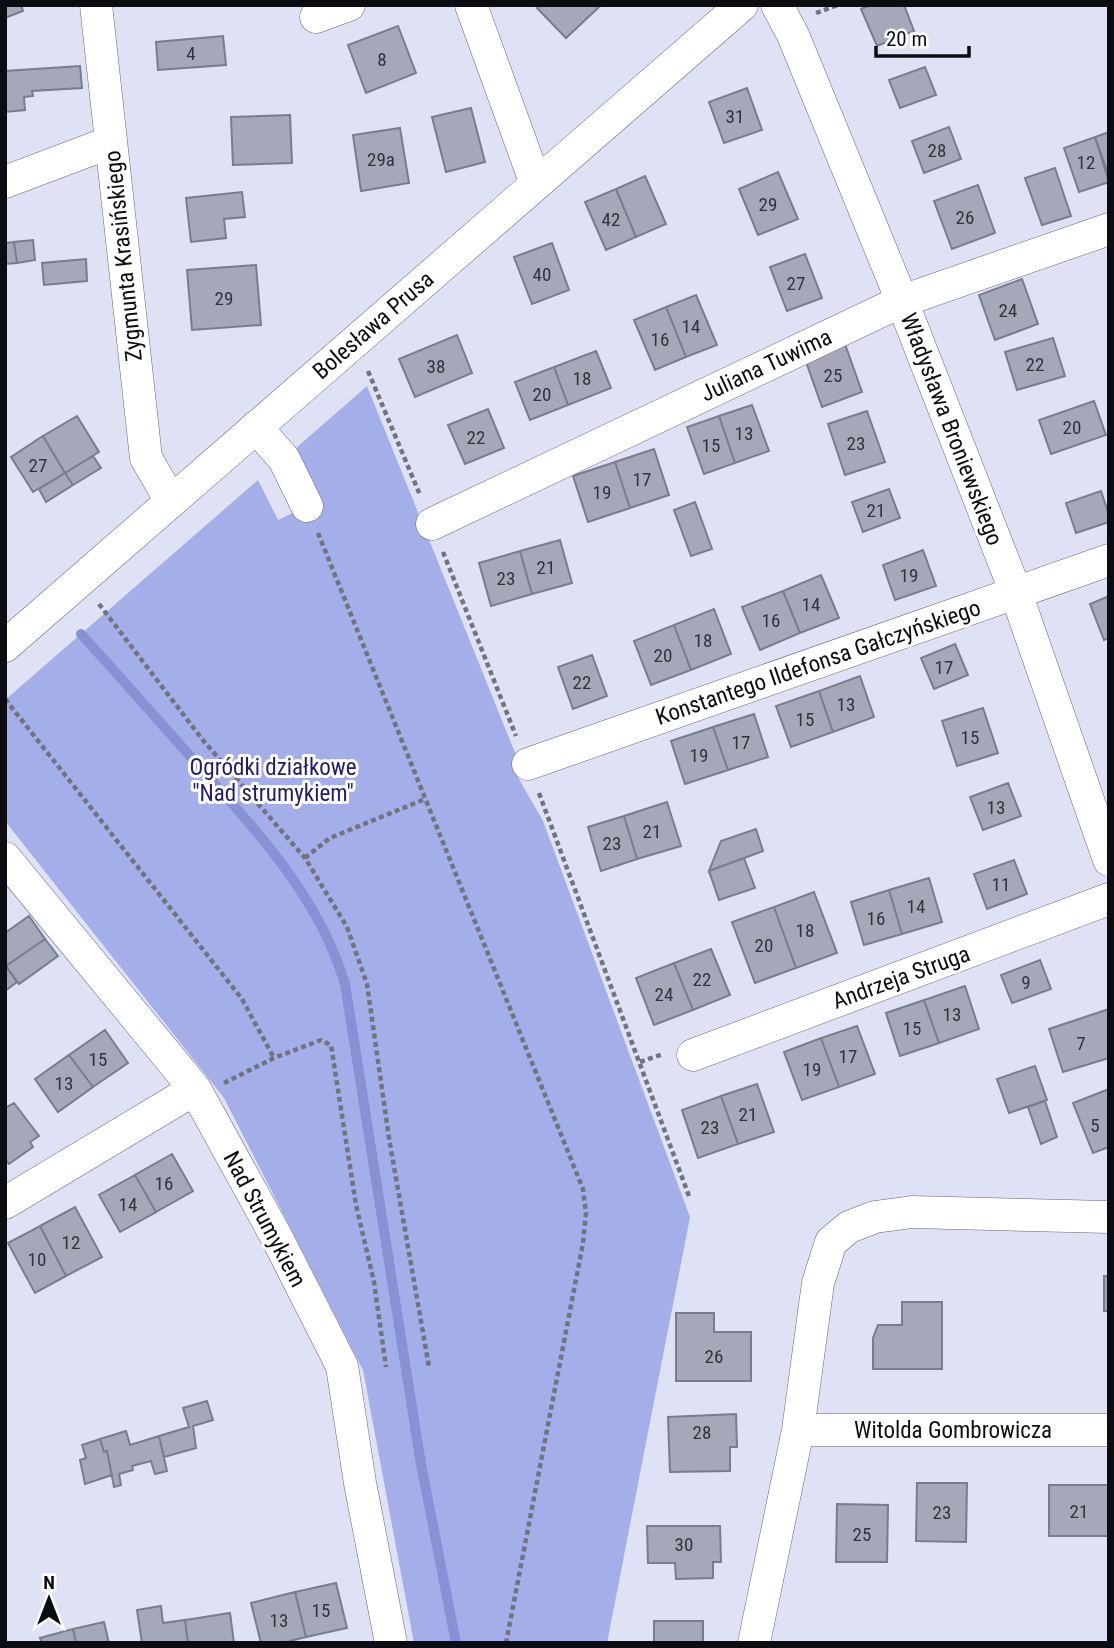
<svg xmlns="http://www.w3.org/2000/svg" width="1114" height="1648" font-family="'Roboto Condensed',sans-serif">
	<rect width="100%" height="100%" fill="#dee2f4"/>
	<path fill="#a4aee8" d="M367 386 520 765 515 772 543 821 690 1217 607 1643H414L363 1370 224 1098 5 821V700L258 480 278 520 314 503 295 449Z"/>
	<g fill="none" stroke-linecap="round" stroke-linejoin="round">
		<path stroke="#8792d6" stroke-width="10" d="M81 634C123 680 164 727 205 773 262 837 320 900 345 984L421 1464 456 1643"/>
	</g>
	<path fill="#a4a8b9" stroke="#797c8d" stroke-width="2" d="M5 5H21L23 11 5 18Z
		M540 5H598L599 7 566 38 537 8Z
		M870 5H904L914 31 877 46 861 9Z
		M398 26 416 73 366 93 348 45Z
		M223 36 226 65 158 70 156 42Z
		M80 66 82 88 32 91 33 96 24 97 25 110 5 112V71Z
		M925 67 936 95 900 108 889 80Z
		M747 88 762 130 724 143 709 102Z
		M471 108 485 162 446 172 432 117Z
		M290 115 292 163 233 165 231 117Z
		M949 127 961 159 924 173 912 141Z
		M400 128 409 183 361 191 353 135Z
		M1109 132V176L1095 137Z
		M1095 137 1109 182 1079 192 1064 148Z
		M1055 168 1071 216 1042 225 1025 178Z
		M778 172 798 219 758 235 739 189Z
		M645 176 666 224 636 237 616 189Z
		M978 185 995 233 952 249 934 201Z
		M616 189 636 237 606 250 585 202Z
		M242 192 245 217 224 219 226 238 191 242 186 198Z
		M33 240 35 260 17 263 14 242Z
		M14 242 17 263 5 264V243Z
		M552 243 569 290 532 304 514 257Z
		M805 254 822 298 787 311 770 267Z
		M86 259 87 281 44 285 42 263Z
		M256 265 261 325 192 330 187 270Z
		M1022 279 1038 324 995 340 979 295Z
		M696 295 717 345 686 357 666 307Z
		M666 307 686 357 655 370 634 320Z
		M457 335 472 373 415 397 399 359Z
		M1053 338 1065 376 1017 390 1005 352Z
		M845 344 862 392 822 407 805 359Z
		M596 351 611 388 568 405 554 367Z
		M554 367 568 405 530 420 515 382Z
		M1094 401 1106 435 1051 454 1039 420Z
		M752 405 769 451 735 463 719 416Z
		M488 409 504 448 465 464 448 425Z
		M867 411 885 462 845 475 828 424Z
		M77 416 99 452 65 473 43 436Z
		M719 416 735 463 704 474 687 427Z
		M43 436 65 473 33 492 11 457Z
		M654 449 669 495 630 508 615 462Z
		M93 456 101 468 73 485 65 473Z
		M615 462 630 508 588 522 573 476Z
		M65 473 73 485 46 502 39 489Z
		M889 489 900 518 863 532 852 502Z
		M1101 491 1109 515V522L1076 533 1066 503Z
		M695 502 712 549 691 556 674 510Z
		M560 540 572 583 532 594 520 551Z
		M923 550 936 586 895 600 883 565Z
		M520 551 532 594 491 606 479 563Z
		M821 575 839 618 800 633 783 591Z
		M783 591 800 633 760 650 742 607Z
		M1109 596V638L1104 640 1090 604Z
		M714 609 731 654 691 670 674 625Z
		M674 625 691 670 651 685 634 641Z
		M955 644 968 675 934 689 921 658Z
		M592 655 607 696 573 709 558 667Z
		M860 676 874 717 833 732 819 691Z
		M819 691 833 732 791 747 776 706Z
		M983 708 998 753 957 766 942 721Z
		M754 714 768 757 728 770 713 727Z
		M713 727 728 770 685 784 671 741Z
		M1008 783 1021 816 983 830 970 797Z
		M667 802 681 846 637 859 624 816Z
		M624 816 637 859 601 871 588 827Z
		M756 829 763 851 709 871 721 841Z
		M744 858 755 888 719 900 709 871Z
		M1014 860 1027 894 987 909 974 874Z
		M929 878 942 922 902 934 889 890Z
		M889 890 902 934 864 945 851 902Z
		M814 892 837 953 796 968 774 907Z
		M774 907 796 968 755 983 732 922Z
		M29 916 45 939 6 966 5 933Z
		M45 939 58 956 19 984 6 966Z
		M711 949 730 995 693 1010 674 963Z
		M1040 960 1051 989 1012 1003 1001 975Z
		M674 963 693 1010 654 1025 636 978Z
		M5 965 17 982 5 991Z
		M965 986 979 1029 939 1043 924 1000Z
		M924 1000 939 1043 900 1056 886 1013Z
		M1109 1009V1058L1063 1072 1049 1029Z
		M857 1026 875 1074 839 1087 821 1038Z
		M105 1030 128 1063 93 1087 69 1055Z
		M821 1038 839 1087 802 1100 784 1052Z
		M69 1055 93 1087 58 1112 35 1079Z
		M1035 1066 1047 1100 1009 1113 997 1079Z
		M757 1084 774 1132 738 1144 721 1096Z
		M1109 1089V1147L1093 1153 1073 1103Z
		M721 1096 738 1144 698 1158 682 1110Z
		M1045 1101 1057 1137 1041 1144 1028 1107Z
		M14 1103 39 1136 30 1142 33 1147 9 1164 5 1159V1108Z
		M172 1154 193 1191 156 1212 135 1175Z
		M135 1175 156 1212 120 1232 99 1195Z
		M75 1207 102 1257 66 1276 40 1226Z
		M40 1226 66 1276 35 1293 8 1243Z
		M1104 1276H1109V1311H1104Z
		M902 1302H942V1369H873V1338L878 1325H902Z
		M676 1313H714V1332H751V1381H676Z
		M207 1401 213 1420 193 1426 196 1448 164 1457 159 1436 189 1427 183 1408Z
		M736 1414 737 1447H730V1471L670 1472 668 1417Z
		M126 1431 130 1445 159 1436 167 1471 155 1474 151 1461 132 1466 133 1470 119 1474 121 1485 114 1487 107 1451 104 1452 100 1439Z
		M100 1439 104 1452 107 1451 112 1475 85 1484 80 1460 86 1458 82 1445Z
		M917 1483H967L966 1542 916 1541Z
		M1049 1485H1109V1536H1049Z
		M837 1504 888 1505 887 1562H836Z
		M647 1526H720L721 1562H713V1578L676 1579 675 1563H648Z
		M336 1583 347 1628 306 1637 295 1592Z
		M295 1592 306 1637 282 1643H261L251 1603Z
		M161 1606 163 1623 185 1620 188 1643H142L137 1610Z
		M230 1613 234 1643H188L185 1620Z
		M654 1621H703V1643H654Z
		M104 1622 109 1643H76L73 1629Z
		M73 1629 76 1643H42L40 1638Z"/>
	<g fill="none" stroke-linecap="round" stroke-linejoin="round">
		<defs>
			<path id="minor" d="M96 5 146 458 171 501
				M471 5 536 184
				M777 5 793 35 902 301 1016 593 1109 860
				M316 17 349 5
				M5 182 111 142
				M256 427 284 459 307 506
				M432 524 902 301 1109 229
				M5 646 742 5
				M528 764 1109 560
				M5 858 195 1089 277 1238 342 1366 360 1483 391 1643
				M693 1055 1109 899
				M5 1203 195 1089
				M798 1430H1109
				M754 1643 798 1430 818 1283 831 1242 849 1227 875 1217 912 1212 1109 1217"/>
		</defs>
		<use href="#minor" stroke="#646776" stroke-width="33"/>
		<path stroke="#71737f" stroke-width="4.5" stroke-dasharray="5 3.5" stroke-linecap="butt" d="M816 13 838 5
			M368 371 420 495
			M318 533 583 1189 586 1213 583 1243 506 1643
			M443 552 516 736
			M99 604 202 739 305 858 347 927 367 984 389 1138 429 1367
			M5 699 242 999 274 1058
			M539 793 689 1196
			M305 858 330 838 425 799
			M640 1062 663 1054
			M224 1083 274 1058 321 1040 331 1045 356 1205 374 1282 386 1367"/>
		<use href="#minor" stroke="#fff" stroke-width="32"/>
	</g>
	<g text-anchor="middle" stroke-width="6" stroke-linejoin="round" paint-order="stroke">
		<g font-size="19" fill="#32343c">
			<text x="191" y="60">4</text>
			<text x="382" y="66">8</text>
			<text x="735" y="123">31</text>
			<text x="937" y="157">28</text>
			<text x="381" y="166">29a</text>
			<text x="1086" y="169">12</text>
			<text x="768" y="211">29</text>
			<text x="965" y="224">26</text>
			<text x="611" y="226">42</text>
			<text x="542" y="281">40</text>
			<text x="796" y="290">27</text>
			<text x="224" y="305">29</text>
			<text x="1008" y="317">24</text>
			<text x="691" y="333">14</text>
			<text x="660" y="346">16</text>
			<text x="1035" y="371">22</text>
			<text x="436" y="373">38</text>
			<text x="833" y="382">25</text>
			<text x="582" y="385">18</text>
			<text x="542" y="401">20</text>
			<text x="1072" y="434">20</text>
			<text x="744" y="440">13</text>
			<text x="476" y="444">22</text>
			<text x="856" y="450">23</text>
			<text x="711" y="452">15</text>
			<text x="38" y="472">27</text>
			<text x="642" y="486">17</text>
			<text x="602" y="499">19</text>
			<text x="876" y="517">21</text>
			<text x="546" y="574">21</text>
			<text x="909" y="582">19</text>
			<text x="506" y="585">23</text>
			<text x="811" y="611">14</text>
			<text x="771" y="627">16</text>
			<text x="703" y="647">18</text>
			<text x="663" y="662">20</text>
			<text x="944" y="674">17</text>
			<text x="582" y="689">22</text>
			<text x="846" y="711">13</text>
			<text x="805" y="726">15</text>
			<text x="970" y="744">15</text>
			<text x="741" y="749">17</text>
			<text x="699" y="762">19</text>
			<text x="996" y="814">13</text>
			<text x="652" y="838">21</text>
			<text x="612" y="850">23</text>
			<text x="1001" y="891">11</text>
			<text x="916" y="913">14</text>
			<text x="876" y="925">16</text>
			<text x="805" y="937">18</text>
			<text x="764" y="952">20</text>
			<text x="702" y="986">22</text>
			<text x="1026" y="989">9</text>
			<text x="664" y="1001">24</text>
			<text x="952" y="1021">13</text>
			<text x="912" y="1035">15</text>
			<text x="1081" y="1050">7</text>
			<text x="848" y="1063">17</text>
			<text x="98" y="1066">15</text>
			<text x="812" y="1076">19</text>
			<text x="64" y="1090">13</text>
			<text x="748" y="1121">21</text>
			<text x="1095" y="1132">5</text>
			<text x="710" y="1134">23</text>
			<text x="164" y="1190">16</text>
			<text x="128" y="1211">14</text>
			<text x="71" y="1249">12</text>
			<text x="37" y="1266">10</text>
			<text x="714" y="1363">26</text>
			<text x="702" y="1439">28</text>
			<text x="1079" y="1518">21</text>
			<text x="942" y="1519">23</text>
			<text x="862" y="1541">25</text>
			<text x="684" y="1551">30</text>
			<text x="321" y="1617">15</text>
			<text x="279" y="1627">13</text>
		</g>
		<g font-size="23" fill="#0c0d13" stroke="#fff">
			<text transform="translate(123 256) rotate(-96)" y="8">Zygmunta Krasińskiego</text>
			<text transform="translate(373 325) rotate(-41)" y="8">Bolesława Prusa</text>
			<text transform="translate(766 365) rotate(-25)" y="8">Juliana Tuwima</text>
			<text transform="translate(952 429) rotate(69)" y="8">Władysława Broniewskiego</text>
			<text transform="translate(818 662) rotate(-19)" y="8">Konstantego Ildefonsa Gałczyńskiego</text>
			<text transform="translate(901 977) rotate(-20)" y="8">Andrzeja Struga</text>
			<text transform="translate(265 1219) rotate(62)" y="8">Nad Strumykiem</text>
			<text x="953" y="1438">Witolda Gombrowicza</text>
		</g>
		<g font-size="23" fill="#201b6a" stroke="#fff">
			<text x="273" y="775">Ogródki działkowe<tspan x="273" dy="26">"Nad strumykiem"</tspan></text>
		</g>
	</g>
	<rect width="1114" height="1648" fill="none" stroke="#0c0d13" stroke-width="14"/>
	<g transform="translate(49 1599)" stroke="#ffffff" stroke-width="5" paint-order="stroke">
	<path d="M0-5L12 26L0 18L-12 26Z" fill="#0c0d13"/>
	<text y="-10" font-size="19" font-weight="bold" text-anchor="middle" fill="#0c0d13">N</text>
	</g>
	<path d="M876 46v10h93v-10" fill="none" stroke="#0c0d13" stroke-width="3.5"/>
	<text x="886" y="46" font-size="21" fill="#0c0d13" stroke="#ffffff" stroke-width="5" paint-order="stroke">20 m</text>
</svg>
